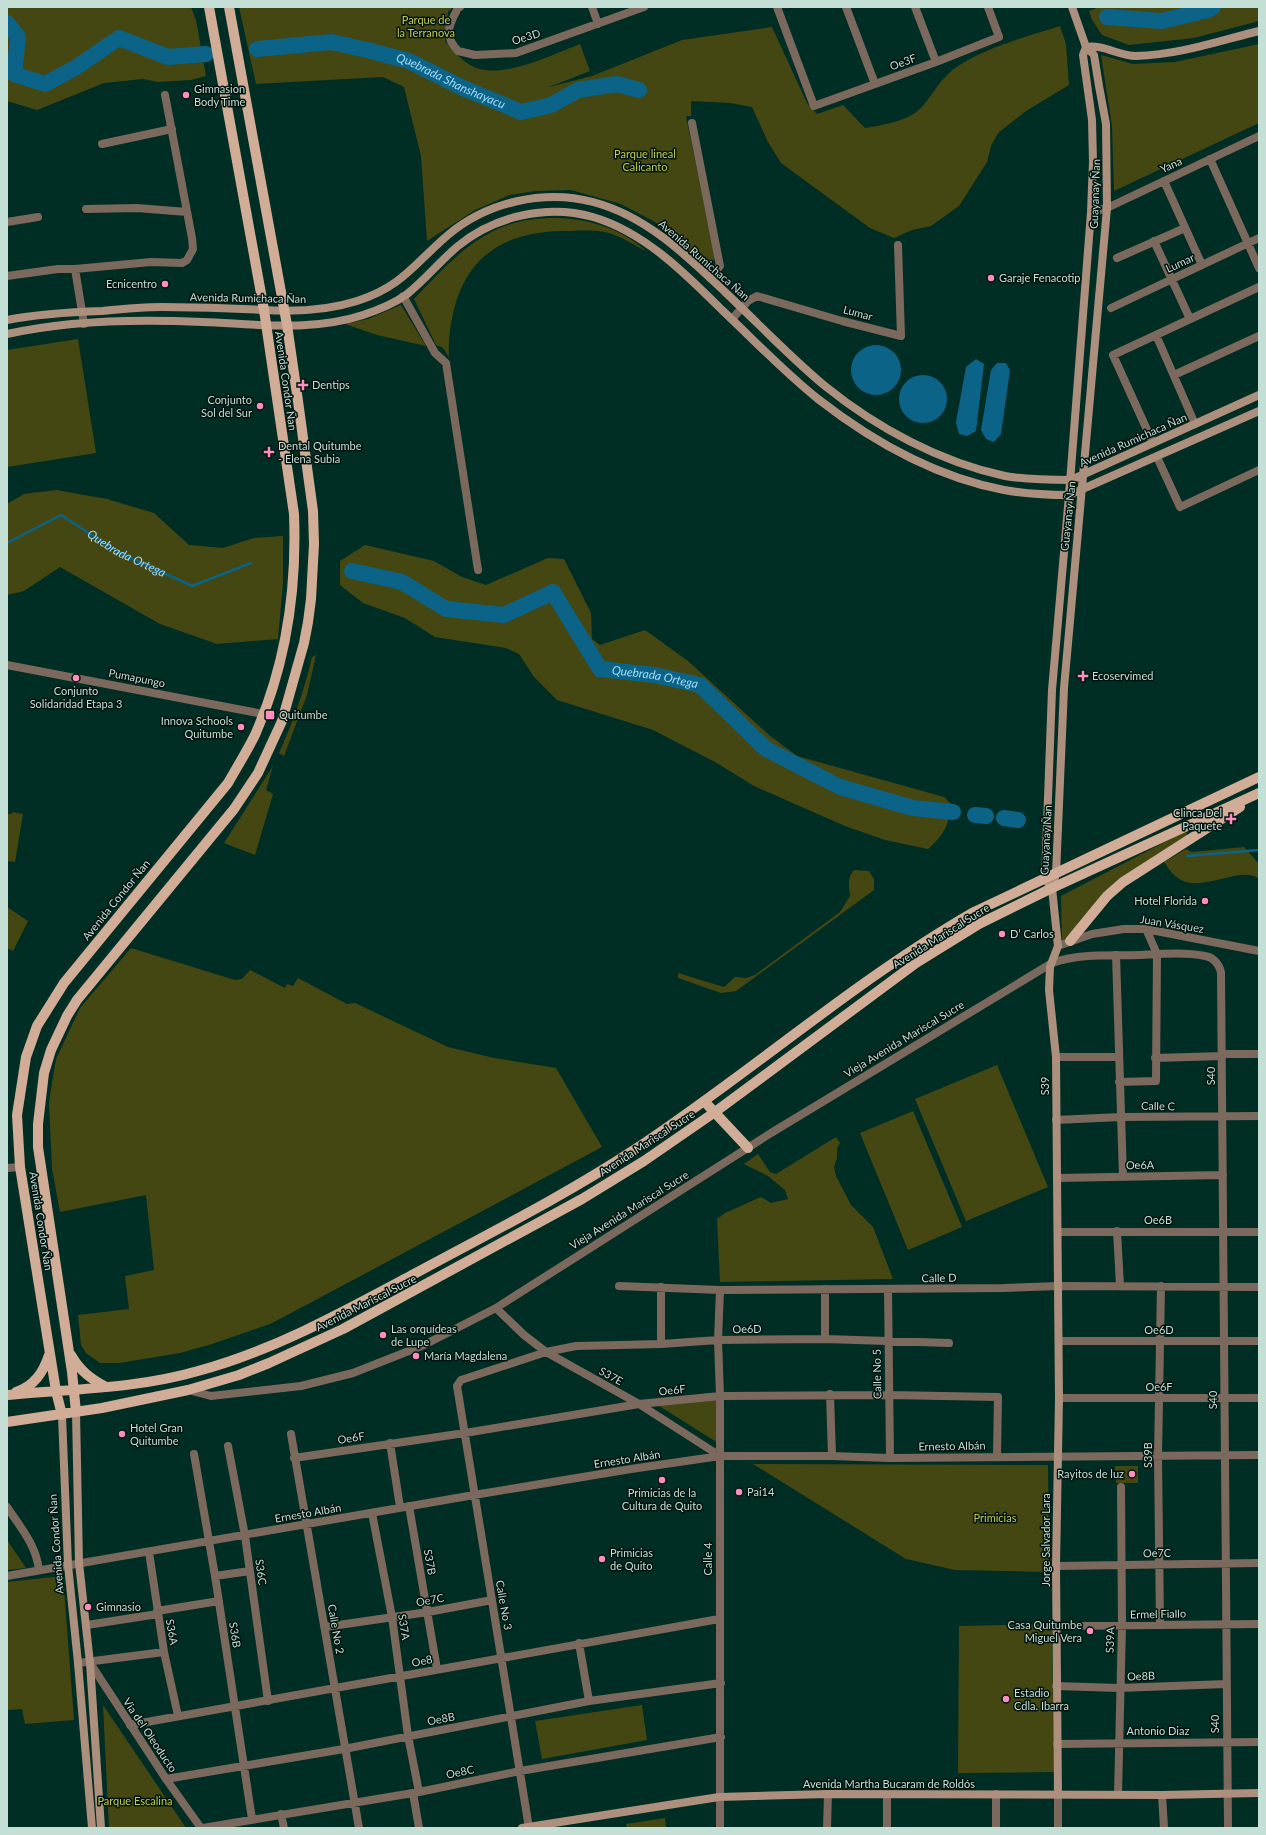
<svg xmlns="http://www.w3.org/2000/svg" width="1266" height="1835" font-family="Lato,sans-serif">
	<rect width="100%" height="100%" fill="#012e24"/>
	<path fill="#444712" d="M7 7H191L196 20 206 76 191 80 158 82 143 79 104 83 37 110 7 101Z
		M239 7H453L448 12 445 41C453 50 460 59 470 65 499 82 551 55 580 44L590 71 549 87 592 76 682 40 772 27 807 103 817 114 843 105 865 128C883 125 909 121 922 107 934 93 942 76 958 66 989 46 1026 37 1060 26L1066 44 1069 85 1026 111 998 133 991 146 987 162 959 206 931 226 912 230 894 238 870 228 781 163 768 142 752 107 730 103 691 101V116H686L715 258 711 264H704L655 222 621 204 571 190 535 191 510 195 475 210 427 241 421 156 404 87 383 77 256 84Z
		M1100 7H1259V21L1194 38 1129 45 1102 35 1092 20 1089 11Z
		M1259 44V123L1114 191 1112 126 1101 55 1133 64 1175 62Z
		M548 218C583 217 621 227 647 252 635 245 622 237 609 233 595 229 577 231 563 231 507 232 469 253 454 309 450 326 448 340 449 357L443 348 436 345 414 299C442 270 470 237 511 224 522 220 536 219 548 218Z
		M401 305 426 346 377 335 345 324 368 319Z
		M78 339 96 453 7 467V350Z
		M56 490 107 499 154 513 189 545 223 548 254 538 283 536V583L278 639 217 644 160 624 60 567 24 591 7 595V504L24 494Z
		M365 545 434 561 462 577 486 585 548 558 564 559 591 613 592 639 600 645 645 630 688 661 769 735 797 756 944 797 951 804C950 824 943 836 928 849L885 840 845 826 754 786 715 762 653 730 557 700 534 677 519 654 506 648 435 637 405 618 363 603 340 585V561Z
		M316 655 307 695 284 756 279 753C293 722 304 691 312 657Z
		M273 766 266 790 273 794 255 855 224 843Z
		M13 812 23 814 15 862 7 861V814H11Z
		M1186 831 1188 839 1088 914 1062 942 1061 896Z
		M1244 847 1259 864V879C1242 865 1204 892 1181 880 1173 876 1169 869 1164 862L1186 849 1192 852Z
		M854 870 869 871 874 879V890L736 991 721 993 678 978V973L724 987 735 977 746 978 755 975 840 912 850 896C849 887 847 877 854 870Z
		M7 907 28 921 13 951 7 948Z
		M131 948 235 980 242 979 250 970 285 988 287 984 293 986 298 978 347 1004 355 1003 448 1047 494 1058 556 1068 602 1147 310 1303 270 1324 212 1344 180 1353 119 1363H100L86 1353 81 1345 78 1315 129 1309 125 1276 154 1270 146 1195 60 1212 52 1169 49 1102 56 1059 80 1008Z
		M997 1065 1048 1187 966 1221 915 1099Z
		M913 1111 962 1227 908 1250 860 1133Z
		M836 1137 840 1143 837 1149V1158L834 1167 836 1176 851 1205 873 1227 893 1279 720 1282 717 1219 725 1213 761 1197 771 1203 788 1199 785 1190 768 1176 744 1164 758 1154 770 1172 776 1174Z
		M716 1399 718 1443 656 1404Z
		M753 1464 1048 1465 1049 1572 955 1570 906 1559Z
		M1115 1466H1138V1483H1116Z
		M7 1540 26 1568 7 1570Z
		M63 1576 74 1720 25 1724 22 1709 7 1710V1582Z
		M1052 1624 1054 1772 958 1773 959 1626Z
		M103 1705 186 1828H109Z
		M642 1705 647 1740 542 1759 535 1721Z
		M665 1818 666 1828H627L626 1824Z"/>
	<path fill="#0c6388" d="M851 370a25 25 0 1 1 50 0a25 25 0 1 1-50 0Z
		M976 359 984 364 976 431 967 436 959 434 956 422 966 367Z
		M997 363H1006L1010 370 1001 434 994 442 986 439 981 430 991 370Z
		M899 399a24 24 0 1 1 48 0a24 24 0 1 1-48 0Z"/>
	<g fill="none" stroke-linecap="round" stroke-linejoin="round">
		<g stroke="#0c6388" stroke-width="2.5">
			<path id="s1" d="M7 543 61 515 118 552 192 586 251 563"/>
			<path d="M1187 856 1259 850"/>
		</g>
		<g stroke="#0c6388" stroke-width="16">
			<path d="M1107 17 1162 21 1208 10 1213 7"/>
			<path d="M7 23 18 37 14 74 45 84 75 68 119 38 168 57 206 54"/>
			<path id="s2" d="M257 49 332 42 371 51 409 61 463 88 521 112 551 105 578 90 617 84 639 90"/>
			<path id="s3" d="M352 571 402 582 446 609 504 615 553 592 600 669 654 675 700 685 766 749 840 787 913 808 953 812"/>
			<path d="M975 815 986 816"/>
			<path d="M1004 818 1018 820"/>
		</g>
		<path stroke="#7b695e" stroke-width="8" d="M460 7 458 8C449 25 443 35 458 51L475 55 516 53 644 7
			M592 7 598 24
			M777 7 814 106 936 62 999 37 988 7
			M846 7 875 84
			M915 7 936 62
			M692 123 720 266 710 278
			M102 144 172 129
			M1210 159 1259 268
			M1164 181 1202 265
			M86 209 137 208 187 212
			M1091 212 1107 208 1259 136
			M7 222 38 217
			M1154 241 1190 319
			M1117 258 1185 228
			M75 269 84 324
			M7 276 58 269H75L151 262 182 263 187 260 193 249 192 238 165 95
			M403 296 435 353 446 363 478 570
			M1111 308 1259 238
			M732 319 748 301 757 296 842 321 901 336 898 245
			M1156 335 1195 424
			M1174 375 1259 336
			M1153 443 1113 355 1259 287
			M1157 457 1180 507 1259 470
			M7 665 263 714
			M1058 946 1092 934 1124 929H1146L1259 951
			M1116 955 1123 1177
			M1222 1054H1259
			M1056 1057H1118
			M1155 1058 1222 1056
			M1119 1082 1156 1081 1157 954 1146 929
			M1056 1120 1120 1117 1259 1116
			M7 1168 20 1167
			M1057 1178 1223 1175
			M1117 1231 1120 1286
			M1058 1232H1259
			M619 1286 720 1290 1003 1288 1059 1286 1259 1287
			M825 1289V1339
			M888 1289 890 1458
			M496 1308 524 1335 546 1352 639 1404 720 1456
			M1059 1341H1259
			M661 1344V1287
			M188 1390 211 1396 301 1386 353 1373 424 1345 496 1308 771 1133 1052 963C1080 953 1111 956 1140 955 1161 954 1184 952 1205 956 1213 957 1219 964 1221 972L1228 1828
			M830 1394 832 1456
			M1059 1398H1259
			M291 1434 359 1828
			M390 1443 400 1507
			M228 1446 245 1536 268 1701
			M194 1454 215 1576 252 1819
			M294 1458 465 1433 639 1404 720 1396 889 1395 998 1397 997 1456
			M409 1506 437 1669
			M7 1507C21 1528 36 1545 39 1570
			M372 1513 392 1617 408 1736 419 1792
			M149 1552 164 1652 178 1716
			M1056 1566 1259 1563
			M7 1576 474 1495 631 1469 720 1456H832L890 1458 1259 1455
			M215 1576 250 1571
			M157 1611 219 1601
			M87 1625 158 1614
			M1160 1625 1158 1456 1161 1286
			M1057 1626 1259 1624
			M325 1627 428 1612 492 1600
			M579 1643 589 1701
			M78 1663 164 1652
			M90 1663 166 1779 201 1828
			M1056 1686 1119 1688 1226 1684
			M130 1725 719 1619
			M1057 1744 1259 1742
			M166 1779 344 1749 589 1701 721 1683
			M413 1793 419 1828
			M996 1794V1828
			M1118 1794 1122 1625 1121 1487
			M887 1795V1828
			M1058 1795V1828
			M1162 1795 1164 1828
			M281 1814 284 1828
			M203 1828 419 1792 520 1771 721 1737
			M529 1828 457 1386 461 1380 546 1352 576 1346 661 1344 718 1340 825 1339 949 1343
			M720 1828V1396L718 1340 720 1290
			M827 1828 828 1794"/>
		<path stroke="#ac8f7d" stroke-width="8" d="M1086 47C1103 44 1119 56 1136 56 1178 55 1219 41 1259 31
			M7 320C38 314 70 312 102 311 122 309 142 307 162 307 195 307 230 308 263 310 295 312 326 311 357 301 402 287 415 263 448 235 487 202 544 189 593 202 646 216 686 255 725 292 758 323 790 357 825 386 877 428 940 462 1005 476 1027 480 1049 480 1071 480L1259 395
			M7 334C69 320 140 319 203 322 256 324 312 332 363 315 378 310 393 304 406 295 425 280 440 261 458 246 495 216 547 204 593 217 644 232 685 273 722 310 754 340 784 372 818 399 872 441 936 477 1004 490 1026 494 1048 495 1069 495L1259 411
			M1047 882 1045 879 1052 690 1069 495 1091 212 1093 162 1092 120 1083 55 1086 47
			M76 1412 79 1563 90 1663 101 1828
			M62 1415 68 1565 78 1663 92 1828
			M1058 1795 1056 1566 1059 1398 1057 1178 1056 1057 1049 990 1050 967 1058 946 1052 888 1056 874 1064 688 1107 208 1106 124 1099 86 1094 55 1086 47 1072 7
			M522 1828 719 1797 828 1794 1162 1795 1259 1793"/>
		<path stroke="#d1ac96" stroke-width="10" d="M1070 941 1107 896 1123 882 1240 807
			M704 1101 748 1148
			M71 1355C80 1371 91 1379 106 1387
			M16 1392C34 1386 43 1373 49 1355
			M7 1395C70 1389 136 1389 198 1371 273 1351 345 1311 414 1274 488 1234 564 1196 634 1150 749 1074 853 982 972 913L1259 777
			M76 1412 72 1372 38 1147V1124L44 1073 51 1050 67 1016 77 1000 234 809 258 773 282 721 304 643 308 622 311 599 314 544 313 511 298 401 287 325 229 7
			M62 1415 56 1391 20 1167 17 1115 26 1057 37 1026 64 983 228 783C237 767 247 751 255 735 286 665 297 590 294 514L264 310 209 7
			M7 1422 102 1408 188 1390 239 1375 269 1363 343 1329 582 1199 644 1161 715 1112 916 963 979 924 1052 888 1259 793"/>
	</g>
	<g fill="#fd8ebf" stroke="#00130e" stroke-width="1.5">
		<circle cx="186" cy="95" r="4"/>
		<circle cx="991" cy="278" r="4"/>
		<circle cx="165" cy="284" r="4"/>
		<path d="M301 379h4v4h4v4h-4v4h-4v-4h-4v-4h4z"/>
		<circle cx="260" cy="406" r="4"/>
		<path d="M267 446h4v4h4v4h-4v4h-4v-4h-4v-4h4z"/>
		<path d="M1081 670h4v4h4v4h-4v4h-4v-4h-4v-4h4z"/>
		<circle cx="76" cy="678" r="4"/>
		<rect x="265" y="710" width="10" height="10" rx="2"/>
		<circle cx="241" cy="727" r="4"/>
		<path d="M1229 813h4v4h4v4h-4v4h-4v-4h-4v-4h4z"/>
		<circle cx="1205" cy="901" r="4"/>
		<circle cx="1002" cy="934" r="4"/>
		<circle cx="383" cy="1335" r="4"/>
		<circle cx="416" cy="1356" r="4"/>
		<circle cx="122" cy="1434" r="4"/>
		<circle cx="1132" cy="1474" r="4"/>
		<circle cx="662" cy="1480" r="4"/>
		<circle cx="739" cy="1492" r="4"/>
		<circle cx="602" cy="1559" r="4"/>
		<circle cx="88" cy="1607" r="4"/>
		<circle cx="1090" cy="1631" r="4"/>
		<circle cx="1006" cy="1699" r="4"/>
	</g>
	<g text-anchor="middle" stroke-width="3" stroke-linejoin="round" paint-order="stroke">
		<g font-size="11" fill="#c3cc4d" stroke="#00130e">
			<text x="426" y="24">Parque de<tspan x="426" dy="13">la Terranova</tspan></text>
			<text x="645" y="158">Parque lineal<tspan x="645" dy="13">Calicanto</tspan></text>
			<text x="995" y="1522">Primicias</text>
			<text x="135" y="1805">Parque Escalina</text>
		</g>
		<g font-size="11" fill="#c4dfd6" stroke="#00130e">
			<text transform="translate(526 37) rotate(-17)" y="4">Oe3D</text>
			<text transform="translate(903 62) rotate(-20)" y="4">Oe3F</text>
			<text transform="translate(1171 165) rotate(-25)" y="4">Yana</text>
			<text transform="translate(1095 194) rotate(-88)" y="4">Guayanay Ñan</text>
			<text transform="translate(704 260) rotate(41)" y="4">Avenida Rumichaca Ñan</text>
			<text transform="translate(1180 263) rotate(-25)" y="4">Lumar</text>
			<text transform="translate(248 298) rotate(1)" y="4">Avenida Rumichaca Ñan</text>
			<text transform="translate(858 313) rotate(15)" y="4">Lumar</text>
			<text transform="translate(286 381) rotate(82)" y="4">Avenida Condor Ñan</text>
			<text transform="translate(1133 440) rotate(-24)" y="4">Avenida Rumichaca Ñan</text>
			<text transform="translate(1068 516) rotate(-84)" y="4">Guayanay Ñan</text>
			<text transform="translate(137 678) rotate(11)" y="4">Pumapungo</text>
			<text transform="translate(1046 840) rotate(-87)" y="4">Guayanay Ñan</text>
			<text transform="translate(116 900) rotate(-51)" y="4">Avenida Condor Ñan</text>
			<text transform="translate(1172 924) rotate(9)" y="4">Juan Vásquez</text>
			<text transform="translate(941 936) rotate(-32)" y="4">Avenida Mariscal Sucre</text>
			<text transform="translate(904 1039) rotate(-31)" y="4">Vieja Avenida Mariscal Sucre</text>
			<text transform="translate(1211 1076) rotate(-90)" y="4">S40</text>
			<text transform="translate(1045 1086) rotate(-90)" y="4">S39</text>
			<text transform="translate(1158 1106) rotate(1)" y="4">Calle C</text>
			<text transform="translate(647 1143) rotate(-33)" y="4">Avenida Mariscal Sucre</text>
			<text transform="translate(1140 1165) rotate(-1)" y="4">Oe6A</text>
			<text transform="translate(629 1210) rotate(-32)" y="4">Vieja Avenida Mariscal Sucre</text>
			<text x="1158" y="1224">Oe6B</text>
			<text transform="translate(41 1221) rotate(81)" y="4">Avenida Condor Ñan</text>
			<text transform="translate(939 1278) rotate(-1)" y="4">Calle D</text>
			<text transform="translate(366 1303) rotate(-27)" y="4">Avenida Mariscal Sucre</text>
			<text transform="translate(747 1329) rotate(-1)" y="4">Oe6D</text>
			<text x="1159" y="1334">Oe6D</text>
			<text transform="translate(877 1374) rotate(-91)" y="4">Calle No 5</text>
			<text transform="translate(611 1376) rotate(29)" y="4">S37E</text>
			<text x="1159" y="1391">Oe6F</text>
			<text transform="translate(672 1390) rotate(-6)" y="4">Oe6F</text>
			<text transform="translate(1213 1400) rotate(-90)" y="4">S40</text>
			<text transform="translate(351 1438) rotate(-9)" y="4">Oe6F</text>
			<text transform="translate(952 1446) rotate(-1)" y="4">Ernesto Albán</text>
			<text transform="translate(1148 1455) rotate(-90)" y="4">S39B</text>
			<text transform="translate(627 1459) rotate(-9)" y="4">Ernesto Albán</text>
			<text transform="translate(308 1513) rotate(-10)" y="4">Ernesto Albán</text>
			<text transform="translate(1046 1540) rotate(-90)" y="4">Jorge Salvador Lara</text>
			<text transform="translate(56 1544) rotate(-94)" y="4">Avenida Condor Ñan</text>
			<text transform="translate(1157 1553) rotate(-1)" y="4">Oe7C</text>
			<text transform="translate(708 1559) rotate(-90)" y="4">Calle 4</text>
			<text transform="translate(430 1562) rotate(80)" y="4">S37B</text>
			<text transform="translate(261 1572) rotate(82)" y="4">S36C</text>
			<text transform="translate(430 1600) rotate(-10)" y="4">Oe7C</text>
			<text transform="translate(504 1605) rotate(80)" y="4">Calle No 3</text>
			<text transform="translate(1158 1614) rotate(-1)" y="4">Ermel Fiallo</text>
			<text transform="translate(404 1627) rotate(81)" y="4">S37A</text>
			<text transform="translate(336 1629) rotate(80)" y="4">Calle No 2</text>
			<text transform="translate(172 1632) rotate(80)" y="4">S36A</text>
			<text transform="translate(235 1635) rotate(81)" y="4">S36B</text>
			<text transform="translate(1110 1640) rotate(-88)" y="4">S39A</text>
			<text transform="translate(422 1661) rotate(-12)" y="4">Oe8</text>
			<text transform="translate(1141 1676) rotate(-2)" y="4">Oe8B</text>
			<text transform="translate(441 1719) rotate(-11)" y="4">Oe8B</text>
			<text transform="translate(1215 1724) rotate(-90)" y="4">S40</text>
			<text x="1158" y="1735">Antonio Diaz</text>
			<text transform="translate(150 1735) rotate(56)" y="4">Via del Oleoducto</text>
			<text transform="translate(460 1772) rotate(-12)" y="4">Oe8C</text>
			<text x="889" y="1788">Avenida Martha Bucaram de Roldós</text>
		</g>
		<g font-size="11" fill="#c4dfd6" stroke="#00130e" text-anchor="start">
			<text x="194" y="93">Gimnasion<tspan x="194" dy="13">Body Time</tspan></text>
			<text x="999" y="282">Garaje Fenacotip</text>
			<text x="157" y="288" text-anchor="end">Ecnicentro</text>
			<text x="312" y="389">Dentips</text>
			<text x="252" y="404" text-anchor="end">Conjunto<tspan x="252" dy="13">Sol del Sur</tspan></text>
			<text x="278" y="450">Dental Quitumbe<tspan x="278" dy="13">- Elena Subia</tspan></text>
			<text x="1092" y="680">Ecoservimed</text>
			<text x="76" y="695" text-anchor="middle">Conjunto<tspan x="76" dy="13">Solidaridad Etapa 3</tspan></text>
			<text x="279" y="719">Quitumbe</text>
			<text x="233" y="725" text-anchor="end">Innova Schools<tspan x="233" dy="13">Quitumbe</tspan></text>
			<text x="1222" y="817" text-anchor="end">Clinca Del<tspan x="1222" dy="13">Paquete</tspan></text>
			<text x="1197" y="905" text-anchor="end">Hotel Florida</text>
			<text x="1010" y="938">D’ Carlos</text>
			<text x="391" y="1333">Las orquídeas<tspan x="391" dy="13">de Lupe</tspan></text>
			<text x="424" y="1360">María Magdalena</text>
			<text x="130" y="1432">Hotel Gran<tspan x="130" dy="13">Quitumbe</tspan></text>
			<text x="1124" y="1478" text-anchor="end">Rayitos de luz</text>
			<text x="747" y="1496">Pai14</text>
			<text x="662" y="1497" text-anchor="middle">Primicias de la<tspan x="662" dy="13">Cultura de Quito</tspan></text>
			<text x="610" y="1557">Primicias<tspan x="610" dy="13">de Quito</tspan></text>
			<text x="96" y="1611">Gimnasio</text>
			<text x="1082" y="1629" text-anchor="end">Casa Quitumbe<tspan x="1082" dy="13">Miguel Vera</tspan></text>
			<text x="1014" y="1697">Estadio<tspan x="1014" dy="13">Cdla. Ibarra</tspan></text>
		</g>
		<g font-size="12" font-style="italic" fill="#a1dbfb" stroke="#00130e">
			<text dy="4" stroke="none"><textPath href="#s2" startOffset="201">Quebrada Shanshayacu</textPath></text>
			<text dy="4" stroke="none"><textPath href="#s1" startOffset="137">Quebrada Ortega</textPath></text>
			<text dy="4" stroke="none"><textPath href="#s3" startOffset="361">Quebrada Ortega</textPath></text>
		</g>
	</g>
	<rect width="1266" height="1835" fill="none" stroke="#c4dfd6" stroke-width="16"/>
</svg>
